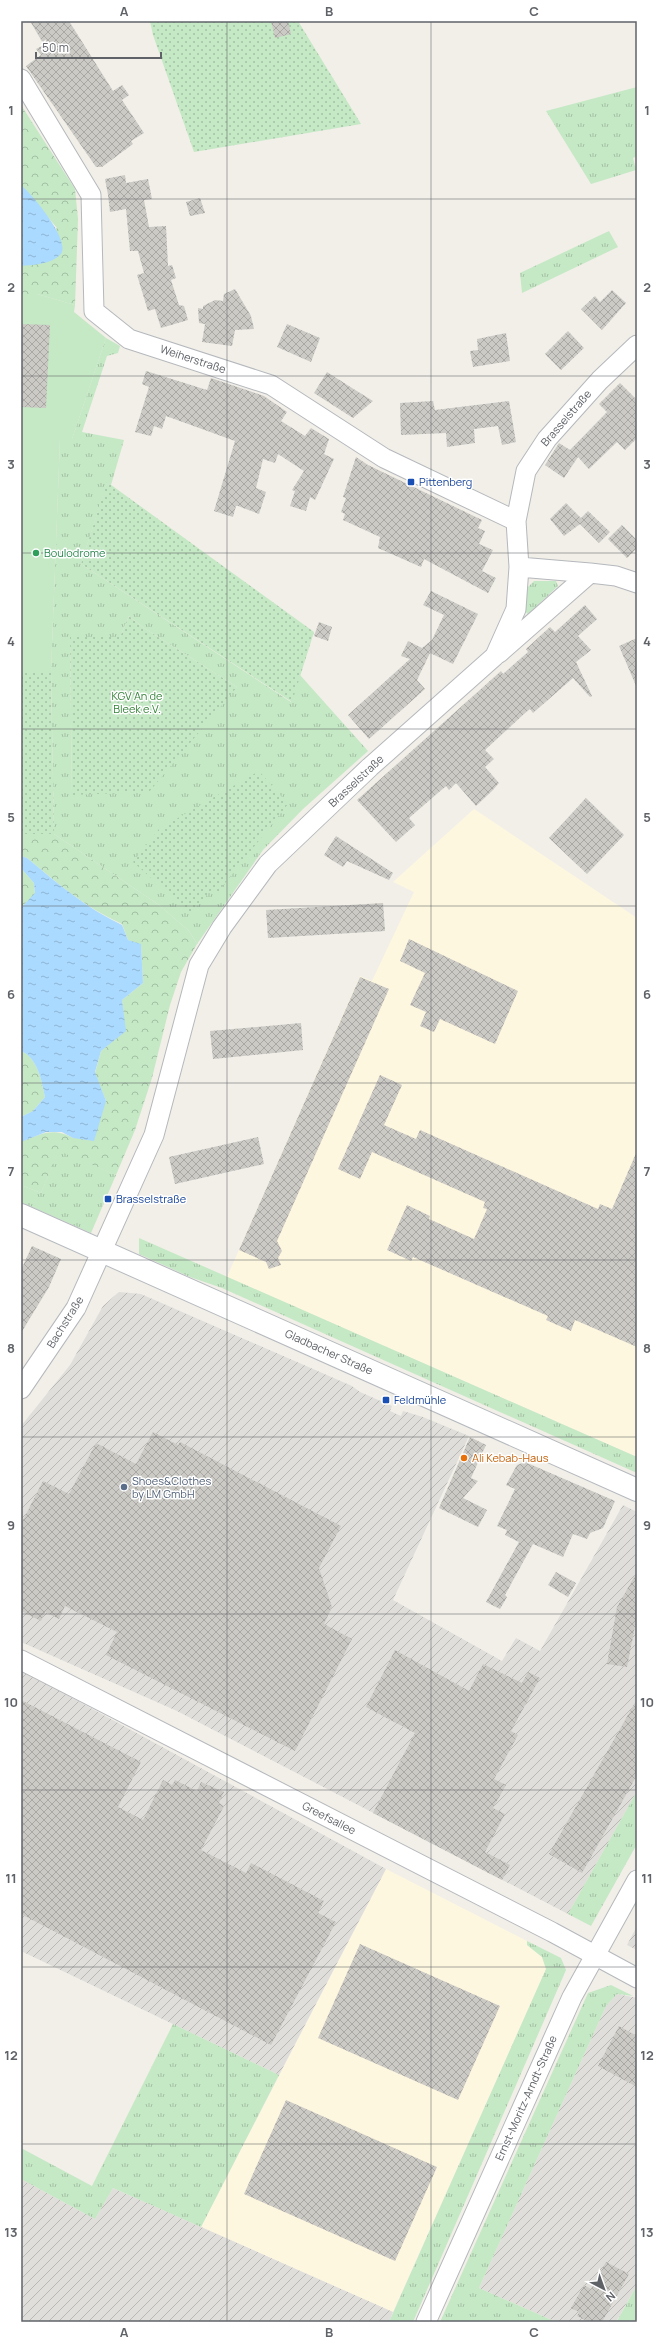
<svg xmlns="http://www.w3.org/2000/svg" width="658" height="2343" font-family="Manrope,sans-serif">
	<defs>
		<pattern id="industrial-furrows" width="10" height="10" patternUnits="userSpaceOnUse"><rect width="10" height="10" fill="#e0deda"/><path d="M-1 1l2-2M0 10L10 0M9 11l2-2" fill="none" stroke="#b9b8b5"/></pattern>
		<pattern id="grass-tufts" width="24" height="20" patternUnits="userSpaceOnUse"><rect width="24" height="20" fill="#c5e8c5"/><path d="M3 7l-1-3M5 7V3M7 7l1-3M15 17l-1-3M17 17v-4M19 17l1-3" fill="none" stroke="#a3c0a4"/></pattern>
		<pattern id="forest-crowns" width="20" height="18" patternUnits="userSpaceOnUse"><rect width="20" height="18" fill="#c5e8c5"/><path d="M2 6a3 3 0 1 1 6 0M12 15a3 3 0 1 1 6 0" fill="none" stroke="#a3c0a4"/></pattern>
		<pattern id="park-dots" width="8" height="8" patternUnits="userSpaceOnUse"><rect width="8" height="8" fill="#c5e8c5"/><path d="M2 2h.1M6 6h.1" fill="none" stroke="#a3c0a4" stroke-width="1.8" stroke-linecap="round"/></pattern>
		<pattern id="water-ripples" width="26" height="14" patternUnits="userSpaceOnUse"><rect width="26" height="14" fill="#aadaff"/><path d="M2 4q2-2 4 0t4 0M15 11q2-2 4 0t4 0" fill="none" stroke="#8eb4d2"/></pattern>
		<pattern id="building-cross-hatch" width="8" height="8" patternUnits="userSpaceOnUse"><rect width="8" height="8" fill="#cccac5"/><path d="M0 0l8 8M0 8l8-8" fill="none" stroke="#a9a8a4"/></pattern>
	</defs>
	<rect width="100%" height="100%" fill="#f1efe8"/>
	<path fill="#fef7e0" d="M474 809 637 918V1457L227 1277 360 976 372 981 414 892 393 882Z
		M386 1869 527 1941V1945L542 1957 546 1969 393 2312 201 2227Z"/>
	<path fill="url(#industrial-furrows)" d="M119 1292 141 1294 352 1386 360 1392 392 1406 390 1411 401 1416 403 1411 423 1417 469 1436 393 1600 502 1661 516 1638 540 1651 623 1505 637 1512V1791L568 1914 177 1711 21 1642V1426L70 1365 103 1306Z
		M21 1670 386 1869 279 2075 21 1951Z
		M637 1926V1950L627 1945Z
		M617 1994 637 1998V2285L616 2322H556L479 2288 606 2006Z
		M21 2179 95 2219 113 2188 393 2312 389 2322H21Z"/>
	<path fill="url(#grass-tufts)" fill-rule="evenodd" d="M637 87V156L633 158 636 170 591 184 546 111Z
		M609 231 618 247 522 293 520 273Z
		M106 338 120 346 118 353 107 356 82 432 124 440 111 485 107 483 81 564 291 702 300 675 368 751 303 809 263 850 197 944 189 931 159 905 54 834 51 672 60 439H72ZM129 616 144 628 237 687 72 795 70 638 120 637Z
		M534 581H556L558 586 528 614 523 610 528 587Z
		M59 1150 116 1175 91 1233 21 1202V1185L41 1193Z
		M139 1238 637 1457V1473L222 1288 190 1277 139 1254Z
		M637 1791V1844L591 1926 568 1914Z
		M527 1941 561 1958 566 1970 413 2322H389L546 1969 542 1957 527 1945Z
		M611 1985 633 1996 617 1994 606 2006 479 2288 556 2322H440L588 1993Z
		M173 2024 279 2075 201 2227 113 2188 95 2219 21 2179V2148L92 2186Z
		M637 2285V2322H618L617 2321Z"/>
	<path fill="url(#forest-crowns)" d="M21 105 75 189 78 219 75 305 37 294H21V266L57 228 21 185Z
		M21 834H54L159 905 189 931 197 944 181 972 170 1005 152 1078 135 1130 116 1175 59 1151 41 1193 21 1185V1142C41 1134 52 1127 73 1138L106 1101 95 1073 101 1051 125 1031 122 1000 143 983 141 945 128 940 122 924C86 908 57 883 27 858L21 856Z
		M21 868 34 883 35 894 21 908Z
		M21 1051C38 1058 42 1082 45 1097L33 1111 21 1117Z"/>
	<path fill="url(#park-dots)" d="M150 21H298L361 124 194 152 153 35Z
		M107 482 314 632 292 702 81 564Z
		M129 616 144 628 237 687 149 792 72 795 70 637H120Z
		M21 672H51L54 834H21Z
		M259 771 288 804 218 892 214 887 191 913 133 862 159 829Z"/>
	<path fill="#c5e8c5" d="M21 294H37L75 305 74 312 106 338 72 439H60L51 672H21Z"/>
	<path fill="url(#water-ripples)" d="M21 185C32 194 73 243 60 255 51 264 33 265 21 266Z
		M21 856 27 858C57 883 86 908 122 925L128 940 141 944 143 983 122 1000 126 1031 101 1051 95 1072 106 1101 94 1141 73 1138 62 1132H46L21 1142V1117L33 1111 45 1097C42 1082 38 1058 21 1051V908L35 893 34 883 21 868Z"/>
	<path fill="url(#building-cross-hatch)" d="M30 21H69L113 91 122 85 129 95 122 100 144 133 131 141 133 144 102 167H96L26 66 41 55 36 49 44 45Z
		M271 21H288L291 34 275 38Z
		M125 175 126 183 148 179 152 199 144 200 149 227 166 226 168 266 172 265 176 278 171 280 179 305 184 306 188 320 161 328 155 309 148 311 137 275 144 273 138 251H130L126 209 110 212 108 195 105 179Z
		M200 198 205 213 190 216 186 202Z
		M235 289 251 316 254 329 235 330 232 346 202 342 205 324 199 323 198 308 203 309V306L215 300 223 301 224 294Z
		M612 290 626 303 602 330 581 309 595 296 600 302Z
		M21 324 50 325 46 408 21 407Z
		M287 324 320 338 311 362 277 347Z
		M568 331 584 348 561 370 545 354Z
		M506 333 510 361 473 367 470 351 478 350 477 339Z
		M146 371 207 390 211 378 264 396 287 412 281 421 305 436 311 428 329 439 324 454 334 459 315 500 310 497 306 511 290 506 295 491 292 490 304 471 278 454 275 463 263 459 256 488 266 492 259 514 238 506H236L233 517 214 511 235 441 166 416 162 429 154 426 151 436 135 432 149 387 142 384Z
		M327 372 352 388 373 401 353 418 314 393Z
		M620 383 637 400V438L625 450 617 442 589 469 578 457 564 478 545 465 559 443 570 450 607 412 599 404Z
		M433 401 435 410 509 401 516 442 502 445 498 426 474 429 475 443 447 447 446 433 401 435 400 403Z
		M356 457 368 465 482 520 478 528 485 531 479 544 493 550 482 571 496 578 488 593 424 559 421 567 378 548 380 537 343 520 345 514 341 512 346 498 343 497Z
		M566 503 581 518 588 511 610 532 599 543 580 524 564 536 550 519Z
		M622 525 637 540V548L627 558 608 539Z
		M431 591 478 614 453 664 430 653 417 680 425 689 369 739 348 715 410 659 401 656 408 641 422 648 432 640 444 615 423 605Z
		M585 605 597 619 578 636 591 650 576 662 592 696 590 697 573 678 533 713 530 709 524 714 485 750 494 759 485 767 499 783 492 791 476 806 456 783 449 790 446 786 409 818 415 825 396 842 357 800 501 671 503 674 528 652 526 649 550 627 555 632Z
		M319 622 332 627 328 641 314 636Z
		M637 638V688L619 646Z
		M586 798 624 835 587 874 549 838Z
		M336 836 393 873 389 880 347 861 343 867 324 855Z
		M383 903 385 931 268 938 266 910Z
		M409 939 518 991 495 1044 440 1019 434 1032 420 1026 426 1012 410 1005 425 973 400 961Z
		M360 977 389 989 277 1241 282 1251 278 1258 281 1265 269 1269 266 1262 239 1250Z
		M301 1023 303 1050 213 1059 210 1031Z
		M380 1075 402 1085 384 1125 416 1139 420 1130 598 1209 600 1204 612 1209 637 1151V1347L575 1320 571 1331 546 1320 548 1316 413 1257 411 1261 387 1250 407 1205 430 1216 429 1219 474 1239 487 1209 483 1208 485 1202 372 1152 360 1179 338 1169Z
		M258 1137 264 1164 175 1184 169 1157Z
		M32 1246 61 1259 49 1287 21 1333V1270Z
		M153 1432 178 1445 180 1442 341 1526 319 1568 332 1607 324 1624 352 1639 295 1751 106 1655 117 1632 65 1606 59 1619 45 1612 41 1621 21 1611V1524L43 1481 69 1494 96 1443 136 1464Z
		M470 1437 486 1445 471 1478 478 1481 463 1498 487 1510 478 1527 439 1508Z
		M525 1462 615 1501 603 1528 590 1533 587 1539 573 1534 563 1557 533 1544 505 1595 507 1597 500 1609 486 1602 519 1542 505 1535 507 1530 497 1526 515 1489 506 1485 517 1465Z
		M556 1572 576 1583 568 1597 548 1585Z
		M637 1572V1616L627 1667 607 1664 617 1607Z
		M395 1650 469 1691 483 1664 522 1683 528 1672 540 1678 511 1731 518 1735 494 1779 506 1785 493 1808 505 1814 485 1852 510 1865 502 1880 373 1813 415 1733 366 1707Z
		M637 1699V1775L582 1873 549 1854Z
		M21 1700 141 1762 118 1807 143 1820 163 1780 172 1785 175 1780 197 1791 201 1782 224 1792 219 1803 224 1806 201 1850 246 1873 251 1863 324 1901 318 1913 336 1922 271 2045 21 1914Z
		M360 1944 500 2006 458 2100 318 2038Z
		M619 2026 637 2036V2087L598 2066Z
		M286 2100 437 2167 395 2261 244 2194Z
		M606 2262 629 2274 602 2322H589L577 2316 579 2312 571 2308 584 2285 591 2289Z"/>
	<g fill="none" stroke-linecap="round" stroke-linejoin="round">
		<defs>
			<path id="minor" d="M21 79 91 195 94 311 129 339 271 385 384 458 516 521
				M590 573 616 576 637 583
				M499 653 590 573 519 567
				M21 1389 76 1308 154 1135 199 965 222 927 268 864 370 767 495 656 516 609 519 567 516 521 526 471 547 439 600 380 637 345
				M21 1660 552 1932 637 1978
				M426 2322 572 1997 637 1880"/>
			<path id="secondary" d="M21 1215 637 1490"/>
		</defs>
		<use href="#minor" stroke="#b5b8bc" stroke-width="21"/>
		<use href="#secondary" stroke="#b6babf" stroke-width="24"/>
		<use href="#minor" stroke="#fff" stroke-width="19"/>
		<use href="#secondary" stroke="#fff" stroke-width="22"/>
	</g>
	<path fill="none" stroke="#5f6368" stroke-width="1" stroke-opacity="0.55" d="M227 21V2322M431 21V2322M21 199H637M21 376H637M21 553H637M21 729H637M21 906H637M21 1083H637M21 1260H637M21 1437H637M21 1614H637M21 1790H637M21 1967H637M21 2144H637"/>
	<g fill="#1a4fb4" stroke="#fff" stroke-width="1.5">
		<rect x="407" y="478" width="8" height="8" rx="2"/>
		<rect x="104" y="1195" width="8" height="8" rx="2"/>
		<rect x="382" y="1396" width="8" height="8" rx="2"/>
	</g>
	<circle fill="#2e9e5b" stroke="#fff" stroke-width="1.5" cx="36" cy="553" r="4"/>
	<circle fill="#e8710a" stroke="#fff" stroke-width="1.5" cx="464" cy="1458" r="4"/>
	<circle fill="#5c6f8a" stroke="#fff" stroke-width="1.5" cx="124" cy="1487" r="4"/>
	<g text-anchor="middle" stroke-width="3" stroke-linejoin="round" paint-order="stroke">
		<g font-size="11" fill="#5f6368" stroke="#fff">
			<text transform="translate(193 359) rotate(18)" y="4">Weiherstraße</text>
			<text transform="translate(566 418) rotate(-49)" y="4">Brasselstraße</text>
			<text transform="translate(356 781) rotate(-43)" y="4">Brasselstraße</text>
			<text transform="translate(65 1322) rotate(-58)" y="4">Bachstraße</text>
			<text transform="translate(329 1352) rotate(24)" y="4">Gladbacher Straße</text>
			<text transform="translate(329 1818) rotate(27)" y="4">Greefsallee</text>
			<text transform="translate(526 2098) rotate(-66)" y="4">Ernst-Moritz-Arndt-Straße</text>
		</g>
		<g font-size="11" fill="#164399" stroke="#fff" text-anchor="start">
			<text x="419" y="486">Pittenberg</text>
			<text x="116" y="1203">Brasselstraße</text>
			<text x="394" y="1404">Feldmühle</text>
		</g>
		<g font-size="11" fill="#27864d" stroke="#fff" text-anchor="start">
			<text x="44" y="557">Boulodrome</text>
		</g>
		<g font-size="11" fill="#348238" stroke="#fff">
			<text x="137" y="700">KGV An de<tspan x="137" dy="13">Bleek e.V.</tspan></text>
		</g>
		<g font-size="11" fill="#c56008" stroke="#fff" text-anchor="start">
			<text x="472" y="1462">Ali Kebab-Haus</text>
		</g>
		<g font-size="11" fill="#4e5e75" stroke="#fff" text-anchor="start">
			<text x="132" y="1485">Shoes&amp;Clothes<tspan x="132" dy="13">by LM GmbH</tspan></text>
		</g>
	</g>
	<rect width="658" height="2343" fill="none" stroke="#ffffff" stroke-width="44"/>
	<g transform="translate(604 2289) rotate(139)" stroke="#ffffff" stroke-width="3" paint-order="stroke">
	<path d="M0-3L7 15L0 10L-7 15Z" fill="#5f6368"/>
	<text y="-6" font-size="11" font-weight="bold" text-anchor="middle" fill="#5f6368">N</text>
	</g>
	<path d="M36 52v6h125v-6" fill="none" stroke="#5f6368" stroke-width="2"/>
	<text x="42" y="52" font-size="12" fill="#5f6368" stroke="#ffffff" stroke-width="3" paint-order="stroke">50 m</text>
	<rect x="22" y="22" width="614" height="2299" fill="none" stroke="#5f6368" stroke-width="1.5"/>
	<g font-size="13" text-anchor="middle" font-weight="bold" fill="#5f6368">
		<text x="124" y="16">A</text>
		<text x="329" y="16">B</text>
		<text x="534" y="16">C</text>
		<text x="11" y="115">1</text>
		<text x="647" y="115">1</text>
		<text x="11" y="292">2</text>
		<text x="647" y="292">2</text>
		<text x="11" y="469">3</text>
		<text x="647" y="469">3</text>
		<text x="11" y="646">4</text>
		<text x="647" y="646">4</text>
		<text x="11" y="822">5</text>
		<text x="647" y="822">5</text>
		<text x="11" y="999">6</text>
		<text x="647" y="999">6</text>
		<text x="11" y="1176">7</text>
		<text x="647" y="1176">7</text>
		<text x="11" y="1353">8</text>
		<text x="647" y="1353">8</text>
		<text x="11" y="1530">9</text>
		<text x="647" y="1530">9</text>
		<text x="11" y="1707">10</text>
		<text x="647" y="1707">10</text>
		<text x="11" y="1883">11</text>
		<text x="647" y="1883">11</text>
		<text x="11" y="2060">12</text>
		<text x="647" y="2060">12</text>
		<text x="11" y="2237">13</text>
		<text x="647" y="2237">13</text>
		<text x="124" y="2337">A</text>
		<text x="329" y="2337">B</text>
		<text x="534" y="2337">C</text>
	</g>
</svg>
